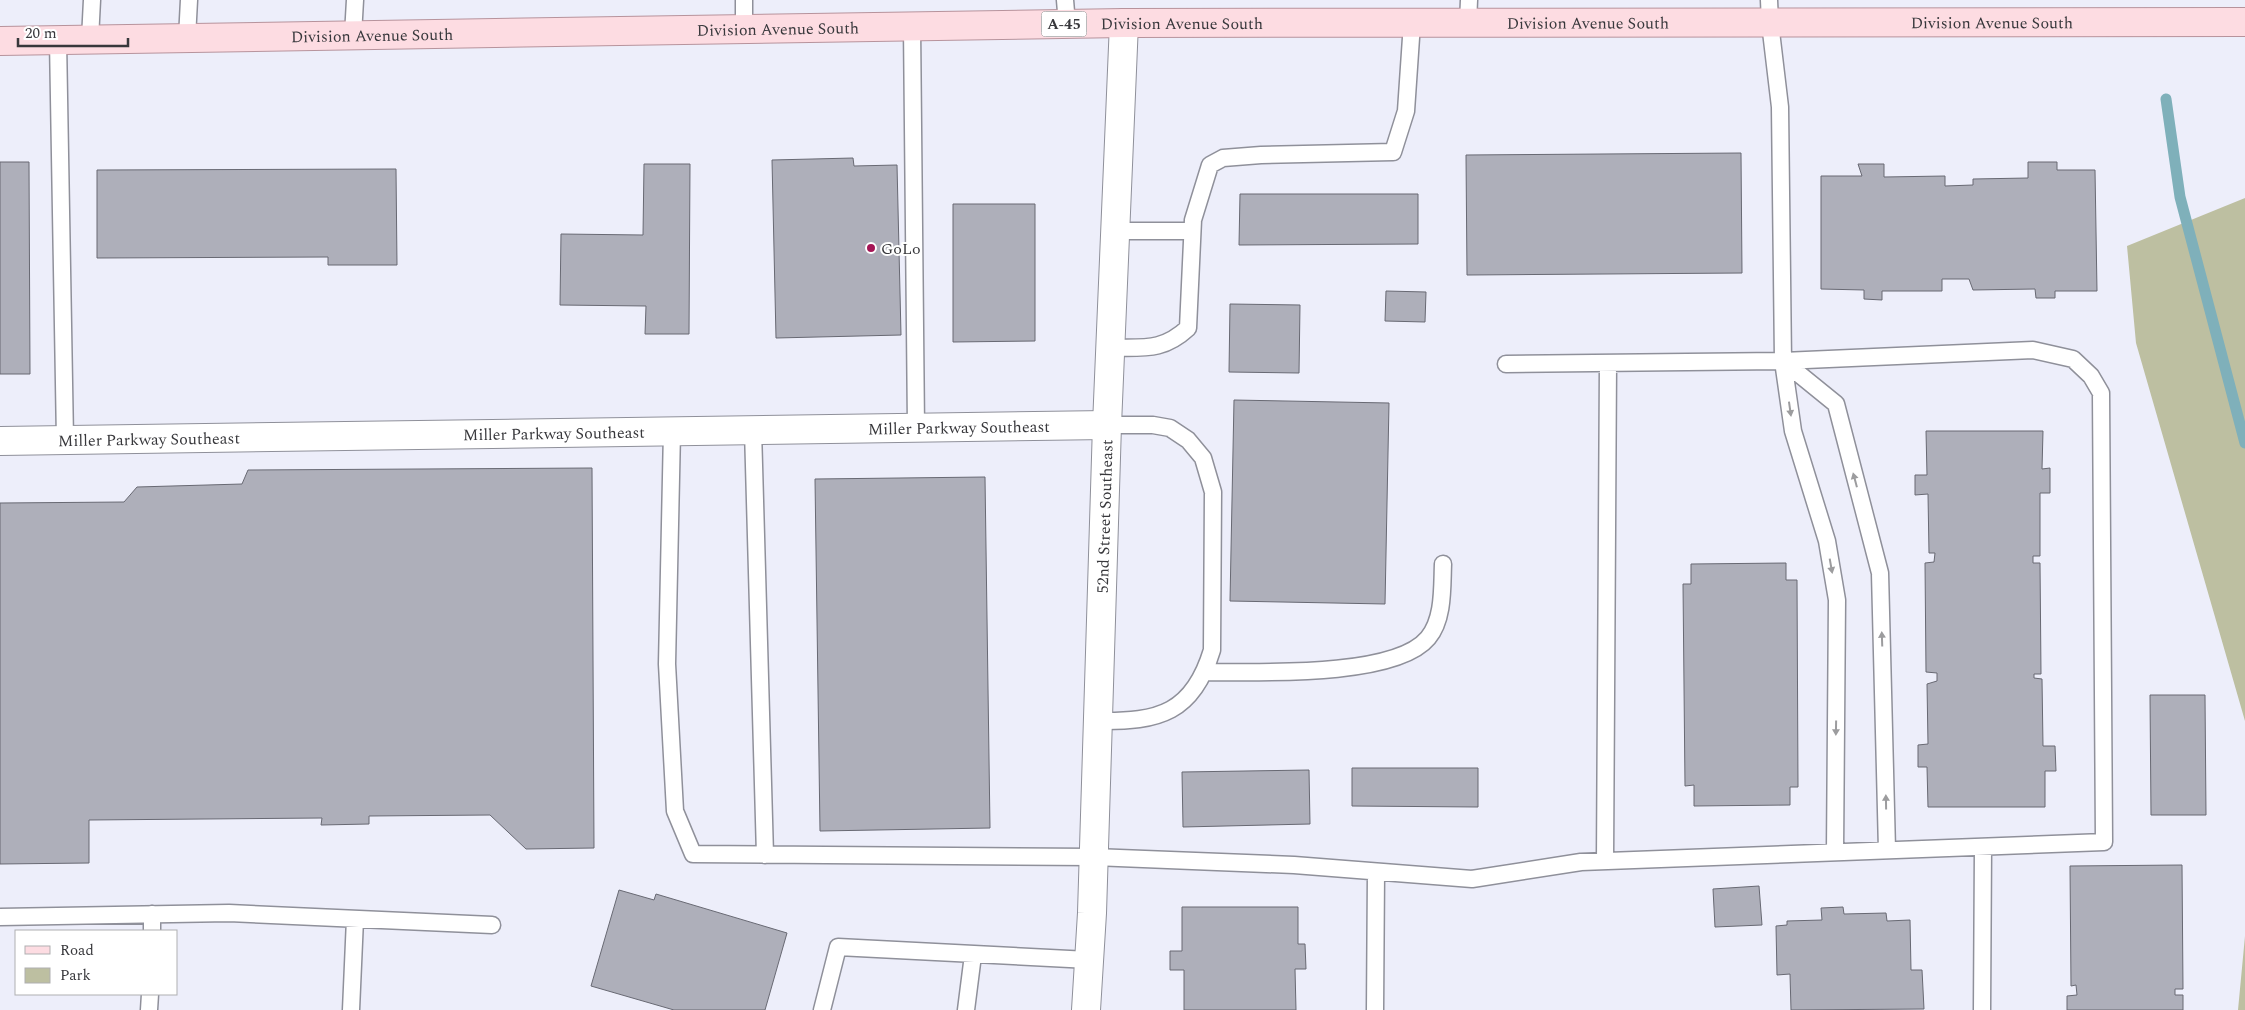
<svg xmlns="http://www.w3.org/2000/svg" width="2245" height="1010" font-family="Spectral,serif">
	<rect width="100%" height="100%" fill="#edeefa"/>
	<path fill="#bdbfa1" d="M2245 198V721L2136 343 2127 246Z
		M2245 936V1010H2238Z"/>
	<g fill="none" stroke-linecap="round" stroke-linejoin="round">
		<path stroke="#7fb0ba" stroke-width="11" d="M2166 99 2180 197 2245 443"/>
	</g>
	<path fill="#aeafba" stroke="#686973" d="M1741 153 1742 273 1467 275 1466 155Z
		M853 158 854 166 897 165 901 335 776 338 772 160Z
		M0 162H29L30 374H0Z
		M2028 162H2057V170H2095L2097 291H2055V298H2036L2035 289 1973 290 1969 279H1942V291H1882V300L1864 299V290L1821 289V176H1862L1858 164H1884V177L1945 176V186L1973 185V179L2028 178Z
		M644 164H690L689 334H645L646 306 560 305 561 234 643 235Z
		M396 169 397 265H328V257L97 258V170Z
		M1240 194H1418V244L1239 245Z
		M953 204H1035V341L953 342Z
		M1386 291 1426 292 1425 322 1385 321Z
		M1230 304 1300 305 1299 373 1229 372Z
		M1234 400 1389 403 1385 604 1230 601Z
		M1926 431H2043L2042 469 2050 468V493H2040V556H2033V563H2040L2041 674H2034V678L2042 679 2043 746H2055L2056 771H2045V807H1928L1927 767H1918V745L1928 744 1927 684 1937 681V673L1926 672 1925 563 1934 562 1935 553H1929L1928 494 1915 495V475H1927Z
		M592 468 594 848 526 849 490 815 369 816V824L321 825 322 818 89 820V863L0 864V503L124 502 137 487 242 484 248 470Z
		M985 477 990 828 820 831 815 479Z
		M1786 563V580H1797L1798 787H1790V805L1694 806V785L1685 786 1683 584H1691V564Z
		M2150 695H2205L2206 815H2151Z
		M1352 768H1478V807L1352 806Z
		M1309 770 1310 824 1183 827 1182 772Z
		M2182 865 2183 989H2175V995H2183V1010H2067V996L2077 995 2076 985 2071 986 2070 866Z
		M1759 886 1762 925 1715 927 1713 889Z
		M619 890 654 900 656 894 787 933 765 1010H674L591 986Z
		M1182 907H1298V944H1305L1306 969H1295L1296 1010H1184V970H1170V951H1182Z
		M1843 907 1844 914 1886 913 1887 921 1910 920 1911 970H1922L1924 1009 1791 1010 1790 974 1777 975 1776 926 1787 925V921L1822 920 1821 908Z"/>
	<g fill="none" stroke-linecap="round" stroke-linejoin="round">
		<defs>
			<path id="lane" d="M1065 0 1067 24
				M1468 23 1469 0
				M912 26 916 428
				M744 29V0
				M353 35 355 0
				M187 38 189 0
				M90 39 92 0
				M58 40 65 440
				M1115 231H1192
				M1110 348C1143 347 1162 352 1188 328L1193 220 1210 165 1223 158 1261 155 1393 152 1406 111 1412 23
				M1783 361 1836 404 1880 573 1887 850
				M1783 361 1793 431 1827 541 1837 600 1835 852
				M1506 364 1783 361 1780 107 1770 23 1769 0
				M753 430 765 855
				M672 431 667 664 675 811 693 854 1094 857 1294 865 1472 879 1581 862 2104 842 2101 393 2091 376 2073 359 2033 350 1783 361
				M1206 672C1256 672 1395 678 1428 638 1444 619 1442 587 1443 564
				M1098 721C1159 722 1193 713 1212 650L1213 492 1203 458 1188 440 1170 428 1153 425H1107
				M1605 861 1608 363
				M0 917 229 913 492 925
				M152 931V914
				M149 1010 150 994
				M351 1010 355 919
				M822 1010 838 947 1089 960
				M966 1010 973 955
				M1375 1010 1376 872
				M1982 1010 1983 847"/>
			<g id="street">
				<path id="s1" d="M0 441 1107 425"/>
			</g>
			<g id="secondary">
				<path id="s2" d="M1086 1010 1092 913 1107 425 1124 23"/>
			</g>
			<g id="primary">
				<path id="s3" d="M0 41 1124 23 2245 22"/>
			</g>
		</defs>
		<use href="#lane" stroke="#8f909a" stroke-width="19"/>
		<use href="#street" stroke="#8f909a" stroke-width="30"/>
		<use href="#secondary" stroke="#8f909a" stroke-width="30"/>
		<use href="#primary" stroke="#b7939c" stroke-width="30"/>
		<use href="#lane" stroke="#fff" stroke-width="16"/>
		<use href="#street" stroke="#fff" stroke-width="28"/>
		<use href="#secondary" stroke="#fff" stroke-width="28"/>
		<use href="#primary" stroke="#fddce2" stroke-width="28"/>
	</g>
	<defs><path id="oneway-solid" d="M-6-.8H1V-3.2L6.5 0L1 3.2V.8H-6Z" transform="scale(1.25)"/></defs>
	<g fill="#9c9c9e">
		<use href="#oneway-solid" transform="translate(1790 409) rotate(82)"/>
		<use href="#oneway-solid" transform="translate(1855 480) rotate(-105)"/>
		<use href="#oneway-solid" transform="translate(1831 566) rotate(80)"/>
		<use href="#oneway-solid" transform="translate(1882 639) rotate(-92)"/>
		<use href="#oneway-solid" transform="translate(1836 728) rotate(91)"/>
		<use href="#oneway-solid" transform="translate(1886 802) rotate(-91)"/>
	</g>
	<circle fill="#a51556" stroke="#fff" stroke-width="2" cx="871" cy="248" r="5"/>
	<g text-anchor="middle" stroke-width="4" stroke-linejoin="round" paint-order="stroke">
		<rect fill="#fff" stroke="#747476" stroke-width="1" x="1041.5" y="11.5" width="45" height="25" rx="4"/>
		<g font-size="15" font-weight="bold" fill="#38383c">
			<text x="1064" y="29">A-45</text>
		</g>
		<g font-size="16" fill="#38383c" stroke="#fff">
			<text dy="6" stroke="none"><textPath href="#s3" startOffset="1992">Division Avenue South</textPath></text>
			<text dy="6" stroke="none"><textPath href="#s3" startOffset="1182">Division Avenue South</textPath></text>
			<text dy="6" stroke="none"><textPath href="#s3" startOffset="1588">Division Avenue South</textPath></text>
			<text dy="6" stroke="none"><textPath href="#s3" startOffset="778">Division Avenue South</textPath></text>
			<text dy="6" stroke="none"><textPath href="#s3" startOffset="372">Division Avenue South</textPath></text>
			<text dy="6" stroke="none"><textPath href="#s1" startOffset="959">Miller Parkway Southeast</textPath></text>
			<text dy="6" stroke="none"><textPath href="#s1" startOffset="554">Miller Parkway Southeast</textPath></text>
			<text dy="6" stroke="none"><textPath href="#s1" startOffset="149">Miller Parkway Southeast</textPath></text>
			<text dy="6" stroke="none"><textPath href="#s2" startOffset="494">52nd Street Southeast</textPath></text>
		</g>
		<g font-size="16" fill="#38383c" stroke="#fff" text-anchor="start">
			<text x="881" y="254">GoLo</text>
		</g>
	</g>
	<rect x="15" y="930" width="162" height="65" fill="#ffffff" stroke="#afafb1"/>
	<rect x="25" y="946" width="25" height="8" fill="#fddce2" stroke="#afafb1"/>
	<text x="60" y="955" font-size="15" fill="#38383c">Road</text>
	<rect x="25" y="968" width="25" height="15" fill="#bdbfa1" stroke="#afafb1"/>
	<text x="60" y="980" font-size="15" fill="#38383c">Park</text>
	<path d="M18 38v8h110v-8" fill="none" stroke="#38383c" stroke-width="2.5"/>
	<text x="25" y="38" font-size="15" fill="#38383c" stroke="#ffffff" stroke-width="4" paint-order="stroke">20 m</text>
</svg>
